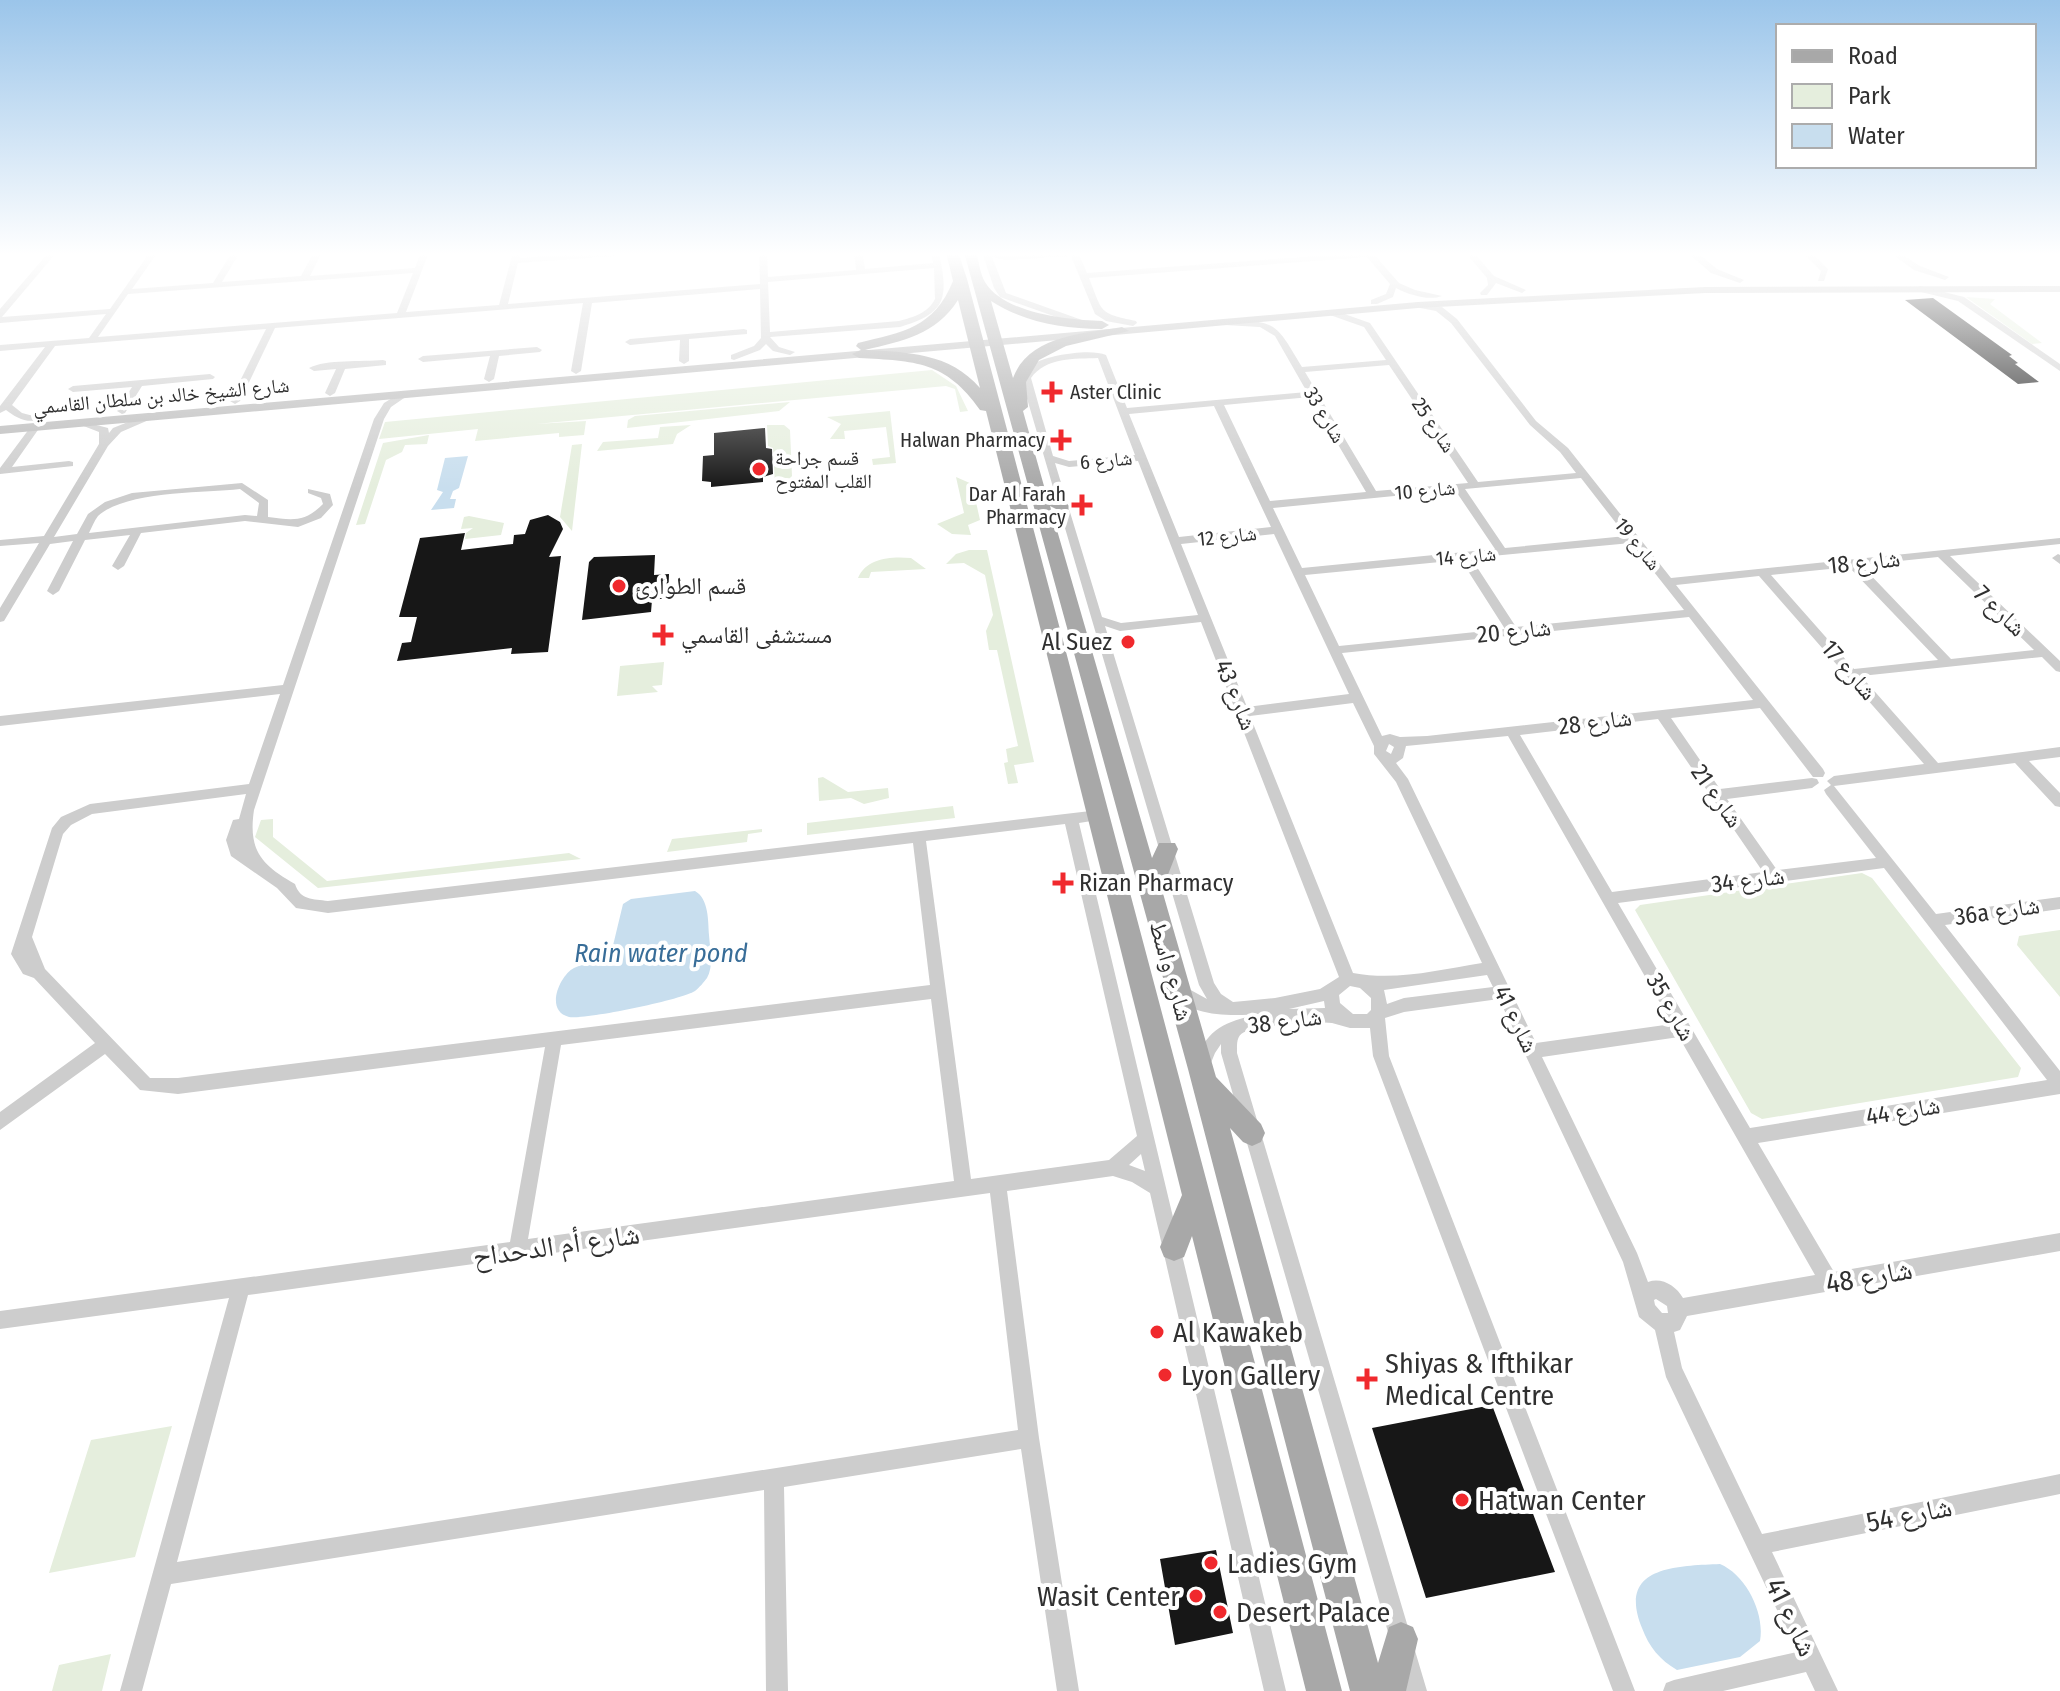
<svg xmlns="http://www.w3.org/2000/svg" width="2060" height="1691" font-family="'Fira Sans Condensed','Noto Naskh Arabic',sans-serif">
	<rect width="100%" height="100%" fill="#fff"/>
	<path fill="#e5eedd" d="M1966 297 1995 299 1990 304 2042 343 2032 344Z
		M932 370 956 386 968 411 960 412 955 389 946 386 536 424 586 421 584 435 559 437V433L475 441 478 429 379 439 385 422Z
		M790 402 779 411 627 428 628 420 635 416Z
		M890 411 896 463 873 465 872 459 890 457 886 427 844 431 845 439H830L841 424 827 417Z
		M691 425 677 434 673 444 597 451 603 442 658 438 660 427Z
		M784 425 790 430 792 476 786 483 775 485 773 448 768 446 767 425Z
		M429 435 427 444 405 445 402 452 386 460 365 524 356 525 383 443Z
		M582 444 572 531 560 517 572 445Z
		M956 477 972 484 980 520 968 525 971 535 952 534 937 524 964 513Z
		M469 516 504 523 501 535 465 539 466 533 473 528 461 529 464 517Z
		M969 550H987L1034 762 1014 765 1018 783 1008 784 1004 763 1008 762 1006 749 1018 746 997 650H989L986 631 993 615 985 575 964 563 946 564 956 554Z
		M911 558 926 569 871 572 869 578H858C866 558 891 556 911 558Z
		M664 662 662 685 652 686 658 692 617 696 620 666Z
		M823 777 848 792 888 788 889 798 864 804 851 798 819 801 818 778Z
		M953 806 955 818 807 835V823Z
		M273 819V837L327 881 569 853 581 859 318 888 255 837 261 820Z
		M762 829V832L748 834 747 842 667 852 672 839Z
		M1862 873 1872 878 2021 1068 2018 1077 1762 1119 1751 1113 1635 910 1640 905Z
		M2060 930V997L2017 945 2019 936Z
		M172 1426 135 1557 49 1573 91 1440Z
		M111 1654 102 1691H52L59 1665Z"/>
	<path fill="#c8deee" d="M468 456 459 488 453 491 450 499H456L454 508 431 510 443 492 437 490 445 458Z
		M695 891C709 899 708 921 709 935 710 950 714 965 707 978 704 982 699 988 695 991 681 1000 584 1020 569 1017 544 1011 560 975 574 968 585 963 599 963 610 958L623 904 631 899Z
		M1720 1564C1746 1575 1765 1613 1760 1641L1740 1657 1677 1670C1660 1660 1649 1647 1642 1628 1617 1567 1674 1566 1720 1564Z"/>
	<path fill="#171717" d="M1933 298 2012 355 2009 356 2018 363 2015 364 2039 382 2018 384 1905 300Z
		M765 428 766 448 772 449 773 474 763 477V482L711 487V482L702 481 703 456 714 455V433Z
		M548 515 560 522 563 529 549 557 561 556 548 652 511 654 512 648 397 661 402 643 411 642 417 617H399L420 538 465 533 461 550 513 544 514 535 525 534 530 520Z
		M655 555 654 575 669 574 668 598 652 600 651 612 582 620 589 562 594 557Z
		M1492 1405 1555 1572 1426 1598 1372 1428Z
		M1216 1550 1233 1633 1175 1645 1160 1559Z"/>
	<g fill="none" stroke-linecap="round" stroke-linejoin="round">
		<path fill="#cdcdcd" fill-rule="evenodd" d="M49 252H57L2 317 110 309 150 252H158L132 289 213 283 232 252H240L222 282 301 276 314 252H322L310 276 415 268 421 252H429L406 312 499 305 513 252H521L520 258 608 252H646L642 254 518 263 508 304 760 284 759 252H767L768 277 856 270 854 252H862L865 269 933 263 931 252H939C948 297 948 313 900 327L770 337 779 347 795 352 790 355 773 351 766 344 760 350 734 360 731 359V355L754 346 761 338 760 289 592 303 581 371 576 374 571 371 583 303 275 328 240 401 235 404 230 401 266 329 55 346 12 405 22 413 41 418C30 425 16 418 6 410L0 413V406L45 347 0 351V345L89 338 106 314 0 323V309ZM934 268 935 299C928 313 914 317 899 321L770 332 768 282ZM413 273 397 313 98 337 128 294Z
			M982 252 1006 256 1078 252 1087 273 1372 252 1399 283 1415 290 1442 296C1429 301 1409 295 1396 288L1393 297 1377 304H1371V300L1386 294 1390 284 1367 257 1089 278C1103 313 1098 313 1136 321L1137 323 1133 326 1106 321 1095 314 1071 256 1006 260 992 257 1006 293 1082 320V324L1079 325 1000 297 994 288Z
			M1465 252H1473L1494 276 1526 290 1522 293 1496 283 1487 295H1481L1480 293 1488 285 1487 278Z
			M1687 252H1696L1717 269 1744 280 1740 283 1711 273Z
			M1802 252H1811L1828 269 1824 281H1818L1821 271Z
			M1889 252H1898L1920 266 1949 277 1945 280 1914 270Z
			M1920 286 1964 297 2060 364V371L1958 301 1917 291 1916 289Z
			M1418 302 1442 307 1457 319 1536 421 1568 448 1671 578 2060 538V544L1950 556 2060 661V672L2056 671 2042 657 1861 676 1938 763 2060 747V757L2029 761 2060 793V807L2055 806 2015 763 1834 786 1936 914 2060 897V909L1945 925 2060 1071V1094L1758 1143 1834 1272 2060 1233V1251L1687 1316 1680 1330 1674 1332 1682 1368 1762 1534 2060 1474V1494L1772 1552 1838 1691H1815L1806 1672 1723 1691H1663L1666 1683 1674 1680 1797 1652 1666 1377 1655 1330 1639 1317 1623 1262 1499 999 1404 1012 1385 1018 1389 1056 1635 1691H1613L1373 1056 1370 1028H1350L1332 1023 1317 1022 1282 1024 1247 1031C1236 1034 1237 1043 1237 1053L1427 1691H1405L1221 1053V1044L1215 1053 1208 1070 1202 1072 1196 1070 1194 1065C1207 1028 1224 1022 1260 1014 1232 1016 1187 1018 1170 990L1173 985 1178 983 1207 999 1199 985 1021 378C1025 372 1029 367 1035 363 1049 355 1091 348 1106 355L1127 408 1307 392 1275 336 1260 327 1225 325 1221 322 1225 319C1278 322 1275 322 1302 367L1386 360 1364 327 1330 315V311L1333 310 1370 323 1478 482 1576 473 1560 452 1530 425 1451 323 1436 311 1415 307V303ZM1098 358 1135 455 1069 461 1053 456 1031 378C1046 357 1074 359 1098 358ZM1389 365 1468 483 1376 491 1305 372ZM1310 397 1366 492 1270 501 1224 405ZM1214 406 1271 527 1179 537 1129 414ZM1138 461 1198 615 1121 623 1102 617 1055 463 1069 467ZM1581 478 1626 536 1505 548 1465 489ZM1455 490 1495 549 1302 568 1273 508ZM1274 534 1349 694 1247 707 1181 544ZM1631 543 1684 610 1516 627 1471 558ZM1938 557 2034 650 1951 659 1861 565ZM1461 560 1505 629 1339 646 1305 575ZM1849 567 1938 660 1854 669 1771 575ZM1759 576 1924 764 1834 776 1827 781 1831 785 1824 790 1826 794 1876 858 1777 870 1727 799 1812 788 1819 783 1817 779 1812 778 1720 789 1671 718 1760 708 1813 777H1823L1825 773 1823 769 1676 585ZM1689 617 1753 700 1427 736 1400 737 1390 734 1382 736 1342 653ZM1201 622 1339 977 1320 989 1275 998 1244 1001 1233 1002 1221 994 1214 983 1105 626 1120 631ZM1353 703 1374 746V754L1396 782 1482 963C1439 970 1396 981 1353 973L1250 716ZM1658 719 1763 872 1612 892 1520 735ZM1508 736 1672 1024 1536 1043 1408 779 1396 763 1403 758 1406 746ZM1389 744 1394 747 1391 754 1386 751ZM1884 868 2047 1080 1750 1128 1618 903ZM1487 975 1493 987 1404 998 1387 1004 1384 990ZM1350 986 1360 988 1371 998V1010L1367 1014H1353L1340 1003 1339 995ZM1324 1001 1325 1008 1289 1009ZM1679 1037 1815 1275 1683 1298C1676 1286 1662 1277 1648 1282L1637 1253 1542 1057ZM1656 1299 1667 1306 1668 1313H1662L1655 1305 1654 1300Z
			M744 329 747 330V334L689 339V361L684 364 679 361 680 340 630 345 625 342 630 339Z
			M537 347 542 350 540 352 499 356 494 379 489 382 484 379 490 356 423 362 418 359 423 356Z
			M383 360 386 361V365L345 369 335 393 330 396 325 393 336 369 314 371 309 368C326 359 362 362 383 360Z
			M210 374 215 377 213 379 142 386 125 413 122 414 117 411 132 387 73 392 68 389 73 386Z
			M402 392 410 394 391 407 384 419 254 810C248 850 261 865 295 884 300 900 313 899 328 901L1099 810 1104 811 1106 815 1104 819 1079 823 1286 1691H1264L1150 1193 1132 1182 1113 1176 1007 1191 1039 1438 1079 1691H1057L1021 1449 784 1487 788 1691H766L764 1490 171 1584 142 1691H120L229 1298 0 1329V1311L510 1242 545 1047 178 1094 140 1090 105 1054 0 1130V1112L95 1043 34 978 23 974 11 954 52 828 61 817 90 804 249 784 280 694 0 726V716L283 685 374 419 384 403ZM246 794 239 819 233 820 226 840 231 856 277 888 296 908 328 913 913 843 930 985 178 1078H150L45 969 32 937 63 834 71 825 92 814ZM1065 824 1137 1136 1109 1160 971 1179 926 841ZM931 999 954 1181 528 1239 561 1045ZM1141 1154 1145 1171 1129 1165ZM990 1193 1018 1430 177 1562 248 1295Z
			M148 414 151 415V419L121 432 108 446 54 537 77 534 88 514 105 502 132 493 242 483 268 500V517C292 520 304 523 323 504L321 498 308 493V489L330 494 333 505 321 518 298 527 245 521 141 533 124 566 118 570 112 566 130 535 85 540 59 591 53 595 47 591 73 541 50 544 4 621 0 622V608L39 543 0 546V540L44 536 99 444V432L81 425V421L108 428 109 433 113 428ZM240 489 259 503 257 516 245 515 89 533C92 527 94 521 98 516 125 491 203 493 240 489Z
			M35 424 40 427 12 467 69 461 73 462V466L0 474V468L32 425Z
			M2058 554 2060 555V564L2052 558Z"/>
		<path fill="#bababa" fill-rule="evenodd" d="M2060 286V292L1705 293 1418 308 0 434V426L1418 302 1705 287Z"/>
		<path fill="#a8a8a8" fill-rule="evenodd" d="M946 252H958L967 279 1342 1691H1306L1192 1236 1184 1257 1174 1261 1164 1257 1160 1247 1182 1195 986 411 980 410C946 361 915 361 859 358L852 354 861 350 856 346 858 343C903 332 934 328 953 281ZM958 300 980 388C950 353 908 352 865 350 902 341 936 335 958 300Z
			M964 252H976C979 261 980 274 985 282 1004 314 1070 320 1102 321L1109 325 1102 329C1061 328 1026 323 991 301L1013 378C1029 335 1083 334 1122 327L1129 331 1066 346 1039 360 1026 382 1028 407 1023 411 1044 486 1072 508 1064 513 1050 506 1152 858 1159 843H1175L1178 849 1162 890 1216 1077 1261 1124 1265 1133 1261 1142 1252 1146 1243 1142 1230 1128 1378 1663 1389 1627 1401 1622 1413 1627 1418 1639 1406 1691H1350L1188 1069Z"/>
	</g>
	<linearGradient id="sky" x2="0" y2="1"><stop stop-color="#9bc5ea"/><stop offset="0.52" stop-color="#fff"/><stop offset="1" stop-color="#fff" stop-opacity="0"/></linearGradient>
	<rect width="2060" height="489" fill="url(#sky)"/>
	<g fill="#f0292d" stroke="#fff" stroke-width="3">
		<path d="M1048 380h8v8h8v8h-8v8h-8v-8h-8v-8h8z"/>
		<path d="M1057 428h8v8h8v8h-8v8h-8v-8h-8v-8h8z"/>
		<circle cx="759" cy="469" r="8"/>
		<path d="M1078 493h8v8h8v8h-8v8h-8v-8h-8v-8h8z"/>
		<circle cx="619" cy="586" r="8"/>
		<path d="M659 623h8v8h8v8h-8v8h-8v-8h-8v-8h8z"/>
		<circle cx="1128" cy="642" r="8"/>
		<path d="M1059 871h8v8h8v8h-8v8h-8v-8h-8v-8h8z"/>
		<circle cx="1157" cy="1332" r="8"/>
		<circle cx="1165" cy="1375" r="8"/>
		<path d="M1363 1367h8v8h8v8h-8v8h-8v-8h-8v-8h8z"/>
		<circle cx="1462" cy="1500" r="8"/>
		<circle cx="1211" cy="1563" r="8"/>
		<circle cx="1196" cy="1596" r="8"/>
		<circle cx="1220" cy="1612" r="8"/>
	</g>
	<g text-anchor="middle" stroke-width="8" stroke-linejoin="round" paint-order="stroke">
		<g font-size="20" fill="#303030" stroke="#fff" text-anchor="start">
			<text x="1070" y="399">Aster Clinic</text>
			<text x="1045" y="447" text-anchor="end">Halwan Pharmacy</text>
			<text x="775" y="465">قسم جراحة<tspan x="775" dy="23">القلب المفتوح</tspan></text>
			<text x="1066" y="501" text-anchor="end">Dar Al Farah<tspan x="1066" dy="23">Pharmacy</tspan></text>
		</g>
		<g font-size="20" fill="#303030" stroke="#fff">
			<text transform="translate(161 396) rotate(-5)" y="7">شارع الشيخ خالد بن سلطان القاسمي</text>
			<text transform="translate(1325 415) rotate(59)" y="7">شارع 33</text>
			<text transform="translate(1434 425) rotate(56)" y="7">شارع 25</text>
			<text transform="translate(1106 460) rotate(-5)" y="7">شارع 6</text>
			<text transform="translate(1425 490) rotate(-5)" y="7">شارع 10</text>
			<text transform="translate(1227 536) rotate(-6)" y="7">شارع 12</text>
			<text transform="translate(1638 544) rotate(51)" y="7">شارع 19</text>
			<text transform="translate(1466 556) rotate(-5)" y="7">شارع 14</text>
		</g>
		<g font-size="24" fill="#303030" stroke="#fff">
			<text transform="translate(1864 562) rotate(-6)" y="8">شارع 18</text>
			<text transform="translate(2000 611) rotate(44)" y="8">شارع 7</text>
			<text transform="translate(1514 631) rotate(-6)" y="8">شارع 20</text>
			<text transform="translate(1849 670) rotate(49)" y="8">شارع 17</text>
			<text transform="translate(1236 695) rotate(68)" y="8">شارع 43</text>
			<text transform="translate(1595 722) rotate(-7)" y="8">شارع 28</text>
			<text transform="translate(1717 796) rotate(55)" y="8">شارع 21</text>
			<text transform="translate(1748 880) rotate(-7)" y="8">شارع 34</text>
			<text transform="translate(1997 911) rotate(-8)" y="8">36a شارع</text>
			<text transform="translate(1171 971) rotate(74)" y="8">شارع واسط</text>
			<text transform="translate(1671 1007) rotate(60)" y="8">شارع 35</text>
			<text transform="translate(1516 1019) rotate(64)" y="8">شارع 41</text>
			<text transform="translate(1285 1021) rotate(-7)" y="8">شارع 38</text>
			<text transform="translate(1903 1111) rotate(-9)" y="8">شارع 44</text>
		</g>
		<g font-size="24" fill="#303030" stroke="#fff" text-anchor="start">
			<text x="635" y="594">قسم الطوارئ</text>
			<text x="681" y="643">مستشفى القاسمي</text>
			<text x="1112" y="650" text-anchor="end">Al Suez</text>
			<text x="1079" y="891">Rizan Pharmacy</text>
		</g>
		<g font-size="26" font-style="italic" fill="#386d98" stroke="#fff">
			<text x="661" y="962">Rain water pond</text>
		</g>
		<g font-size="28" fill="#303030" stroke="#fff">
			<text transform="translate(556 1245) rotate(-8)" y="10">شارع أم الدحداح</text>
			<text transform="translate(1869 1276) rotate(-10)" y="10">شارع 48</text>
			<text transform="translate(1909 1514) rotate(-11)" y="10">شارع 54</text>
			<text transform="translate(1792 1617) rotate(64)" y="10">شارع 41</text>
		</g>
		<g font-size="28" fill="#303030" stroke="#fff" text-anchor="start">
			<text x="1173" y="1342">Al Kawakeb</text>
			<text x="1385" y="1373">Shiyas &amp; Ifthikar<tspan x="1385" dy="32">Medical Centre</tspan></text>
			<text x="1181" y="1385">Lyon Gallery</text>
			<text x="1478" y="1510">Hatwan Center</text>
			<text x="1227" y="1573">Ladies Gym</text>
			<text x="1180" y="1606" text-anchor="end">Wasit Center</text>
			<text x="1236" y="1622">Desert Palace</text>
		</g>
	</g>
	<rect x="1776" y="24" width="260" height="144" fill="#ffffff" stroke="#acacac" stroke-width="2"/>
	<rect x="1792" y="50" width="40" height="12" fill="#a8a8a8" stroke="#acacac" stroke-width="2"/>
	<text x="1848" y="64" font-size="24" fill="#303030">Road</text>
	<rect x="1792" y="84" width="40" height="24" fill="#e5eedd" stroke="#acacac" stroke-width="2"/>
	<text x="1848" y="104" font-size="24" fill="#303030">Park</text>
	<rect x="1792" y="124" width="40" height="24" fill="#c8deee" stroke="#acacac" stroke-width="2"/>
	<text x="1848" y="144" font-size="24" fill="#303030">Water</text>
</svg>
